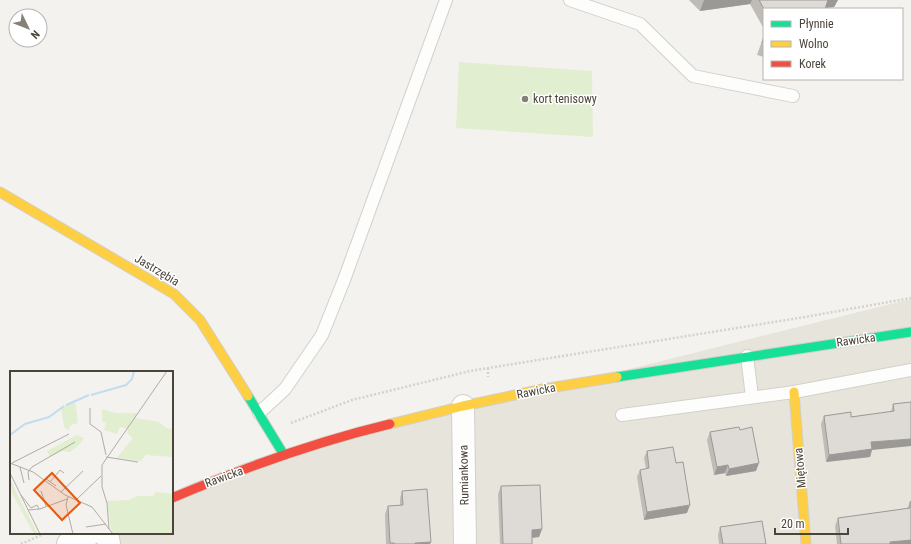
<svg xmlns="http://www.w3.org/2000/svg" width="911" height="544" font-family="'Roboto Condensed',sans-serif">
	<rect width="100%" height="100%" fill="#f4f2ee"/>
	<path fill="#e7e4dc" d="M911 299V544H72L99 533H172V502L284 455Z"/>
	<path fill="#e1eecf" d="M459 62 592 71 593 137 456 128Z"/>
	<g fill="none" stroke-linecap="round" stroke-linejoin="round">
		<defs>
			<path id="lane" d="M570 0 640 24 693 76 793 96
				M747 356 752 397
				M259 413 285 389 322 335 344 280 446 0
				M622 415 794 392 911 370"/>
			<path id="street" d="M463 406 465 544
				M107 533 109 544
				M68 544 92 533"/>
			<path id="fast" d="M617 377 911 332
				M248 396 284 455"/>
			<path id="slow" d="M0 192 174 294 200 320 248 396
				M794 392 806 544
				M390 424 463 406 543 389 617 377"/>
			<path id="jam" d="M172 498C243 468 315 442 390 424"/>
		</defs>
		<use href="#lane" stroke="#d2d0cb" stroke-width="14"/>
		<use href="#street" stroke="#d2d0cb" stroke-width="24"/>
		<use href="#fast" stroke="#d3cfc5" stroke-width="11"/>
		<use href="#slow" stroke="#d3cfc5" stroke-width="11"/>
		<use href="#jam" stroke="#d3cfc5" stroke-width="11"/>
		<path stroke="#d3d2cc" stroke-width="2.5" stroke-dasharray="2 2" stroke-linecap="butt" d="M488 368V377
			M291 423 352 400 470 371 805 317 911 298
			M21 544 46 533"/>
		<use href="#lane" stroke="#fdfdfc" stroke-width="12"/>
		<use href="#street" stroke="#fdfdfc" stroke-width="22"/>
		<use href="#fast" stroke="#16e098" stroke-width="9"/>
		<use href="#slow" stroke="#ffcf43" stroke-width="9"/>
		<use href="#jam" stroke="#f24e42" stroke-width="9"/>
	</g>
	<path fill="#bfbcb8" d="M689 0H838L834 7 825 8V9H764V29L750 4 700 11Z
		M764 35V57L757 55Z
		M911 402 872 450 870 457 826 462 821 424 824 416 851 417 891 412 893 404Z
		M740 430 756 471 726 476 725 473 714 475 707 440 710 432Z
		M647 451 676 463 687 513 644 520 637 477 640 470 646 469 644 458Z
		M501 486 542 529 539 537 532 538V544H500L498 494Z
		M402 491 431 542 430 544H386L385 514 388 506 400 505V498Z
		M911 501V544H837L835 526 838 518 907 509 910 502Z
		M720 527 766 544H719L718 535Z"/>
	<path fill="#9b9996" d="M704 0H752L750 4 700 11Z
		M828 0H838L834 7 825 8Z
		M911 439V446L872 450 870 457 826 462 829 455 871 442Z
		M759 463 756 471 726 476 729 469Z
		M728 465 725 473 714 475 717 467Z
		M690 505 687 513 644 520 647 512Z
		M542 529 539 537 529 538 532 530Z
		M911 540V544H889L890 542Z
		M431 542 430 544H414L415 543Z"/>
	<path fill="#dedbd6" stroke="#9b9996" d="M759 0H828L825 9H764Z
		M764 36V43H762Z
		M911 402V439L871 442 872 449 829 455 824 416 851 412V417L894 411 893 404Z
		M739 427 740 430 752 427 759 463 729 469 728 465 717 467 710 432Z
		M673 447 676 463 683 462 690 505 647 512 640 470 649 468 647 451Z
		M540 485 542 529 532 530V544H503L501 486Z
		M427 489 431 542 415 543V544H395L394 543H390L388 506 403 505 402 491Z
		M911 501V540L890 542V544H841L838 518 910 508V502Z
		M762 521 766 544H723L720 527Z"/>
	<circle fill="#868178" stroke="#fff" stroke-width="1.5" cx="525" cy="99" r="4"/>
	<g text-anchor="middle" stroke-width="3" stroke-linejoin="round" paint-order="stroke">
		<g font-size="12" fill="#4b4439" stroke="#fff" text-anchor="start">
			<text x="533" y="103">kort tenisowy</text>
		</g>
		<g font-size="12" fill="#4b4439" stroke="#fff">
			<text transform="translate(157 270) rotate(31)" y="4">Jastrzębia</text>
			<text transform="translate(856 340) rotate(-8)" y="4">Rawicka</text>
			<text transform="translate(536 391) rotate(-11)" y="4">Rawicka</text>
			<text transform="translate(800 468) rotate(-95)" y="4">Miętowa</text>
			<text transform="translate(464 475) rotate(-91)" y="4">Rumiankowa</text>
			<text transform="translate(224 477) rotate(-20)" y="4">Rawicka</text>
		</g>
	</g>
	<g transform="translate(10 371)">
		<rect width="163" height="163" fill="#f4f2ee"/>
		<path d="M65 29 68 52 61 54 58 59 54 56 51 37ZM92 38 105 42H128L125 47 149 51 155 56 163 59V86L136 84 131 90 107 87 123 67 117 62 118 58 110 56 107 63 94 59 96 52 92 51ZM67 64 74 67 69 74 60 81 52 80 40 86 37 80ZM0 108 7 123 28 163H24L2 122ZM146 121 163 123V163H104L101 159 97 130 119 129 127 125H143Z" fill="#e1eecf"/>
		<path fill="none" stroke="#c0ddf1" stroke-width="2" d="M81 24 116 14 122 8 124 0M56 34 79 24M0 64 15 53 39 46 54 35"/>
		<path fill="none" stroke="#b0aca6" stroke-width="1" d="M80 37V53L91 61 96 84M96 86 128 91M0 92 23 101 55 124 82 136 103 163M2 92 59 63M10 96 14 112M0 102 30 163M35 107 46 115M19 109 18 101 22 96 65 71M40 111 50 99 54 102M31 120 36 135M51 121 73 100M11 124 21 137 27 134 29 138M58 126 56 134 63 163M66 129 91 105M18 139 30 138 57 128M76 156 96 153M99 158 97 132 92 116V94L157 0"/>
		<path fill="#e8590c" fill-opacity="0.15" stroke="#e8590c" stroke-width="2" d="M42 102 70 132 52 149 24 119Z"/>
		<rect width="163" height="163" fill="none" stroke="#4b4439" stroke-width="2"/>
	</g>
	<rect x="763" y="8" width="140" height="72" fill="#ffffff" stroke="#b7b4b0"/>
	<rect x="771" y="21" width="20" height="6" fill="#16e098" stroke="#b7b4b0"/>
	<text x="799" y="28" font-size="12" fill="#4b4439">Płynnie</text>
	<rect x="771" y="41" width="20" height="6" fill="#ffcf43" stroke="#b7b4b0"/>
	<text x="799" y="48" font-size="12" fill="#4b4439">Wolno</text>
	<rect x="771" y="61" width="20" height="6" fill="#f24e42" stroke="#b7b4b0"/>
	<text x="799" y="68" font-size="12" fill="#4b4439">Korek</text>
	<g transform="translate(28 28) rotate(133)"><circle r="19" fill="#ffffff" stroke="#b7b4b0"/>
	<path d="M0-3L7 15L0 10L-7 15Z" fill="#868178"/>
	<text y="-6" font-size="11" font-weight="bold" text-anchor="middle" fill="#4b4439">N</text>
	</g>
	<path d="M775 528v6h73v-6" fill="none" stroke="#4b4439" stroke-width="2"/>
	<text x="781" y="528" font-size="12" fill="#4b4439" stroke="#ffffff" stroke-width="3" paint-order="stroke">20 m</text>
</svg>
